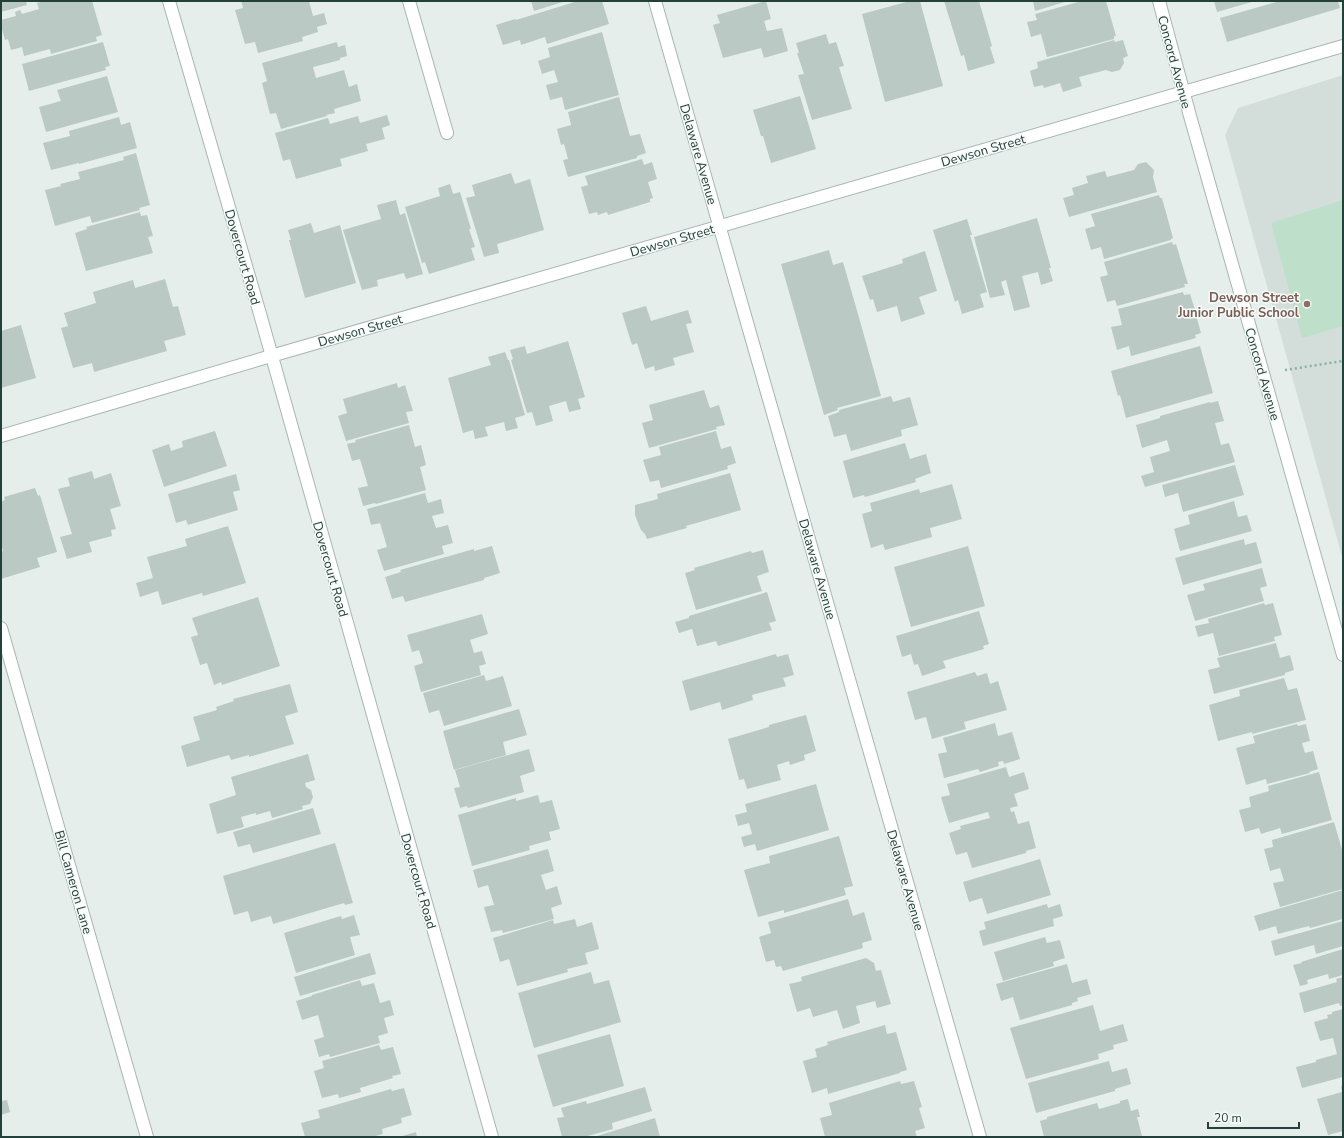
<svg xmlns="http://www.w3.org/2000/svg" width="1344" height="1138" font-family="'Nunito Sans',sans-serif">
	<rect width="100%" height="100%" fill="#e5eeeb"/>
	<path fill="#d3deda" d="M1343 75V560L1225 135 1238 108Z"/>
	<path fill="#bedfc9" d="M1343 200V326L1302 338 1271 223Z"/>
	<path fill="#bac9c4" d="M1 1H26L27 5 1 12Z
		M43 1H92L102 35 96 37 97 41 51 54 50 49 24 56 22 47 11 50 8 39 5 40 1 26V20L16 16 15 12 20 10 22 14 39 9 37 3Z
		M241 1H309L313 16 324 13 327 24 317 27 318 32 302 37 303 41 258 53 255 42 245 44 235 10 243 8Z
		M531 1H566L534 11Z
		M578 1H602L609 24 547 44 545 37 521 45 520 40 503 45 496 25 515 19 516 20Z
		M766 1 771 19 764 21 767 31 782 28 788 51 764 58 761 48 723 58 713 25 720 23 717 15Z
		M910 1H920L943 86 885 102 862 14Z
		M944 1H979L992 46 990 47 995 63 968 71 964 55 961 56Z
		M1033 1H1068L1035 11Z
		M1082 1H1106L1116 36H1114V39L1047 57 1041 34 1031 37 1027 22 1037 20 1035 14Z
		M1214 1H1255L1217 12Z
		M1280 1H1338L1340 8 1227 42 1220 18Z
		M602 32 619 95 565 110 562 97 550 100 546 85 558 82 554 70 542 74 538 61 550 57 548 48Z
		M826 34 829 44 836 42 844 66 839 67 852 109 812 120 798 75 804 74 797 53H799L796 43Z
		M1114 40 1115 42 1123 40 1128 56 1123 58 1124 63 1120 70 1112 72 1106 70 1079 77 1082 86 1063 92 1060 83 1044 88 1043 85 1034 87 1030 71 1038 68 1037 62Z
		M103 42 110 66 105 67 106 70 29 91 22 64Z
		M337 42 338 47 345 45 347 56 340 58V60L313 67 316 78 344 70 349 87 357 84 361 101 334 109 335 113 326 115 327 116 281 129 276 113 270 114 262 83 267 81 262 63Z
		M107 76 118 112 46 132 39 107 61 101 57 90Z
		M800 96 816 149 771 163 763 136H761L753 110Z
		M619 97 630 136 640 134 646 153 637 156V158L568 177 563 160 568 159 564 144 561 145 557 129 571 125 568 112Z
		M387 115 390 125 382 128 385 139 366 144 368 151 340 159 342 166 296 179 290 159 283 161 275 133 328 118 330 124 358 116 360 123Z
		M119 117 121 125 130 122 137 148 79 164V163L51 170 43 143 70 136 69 131Z
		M136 153 150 205 139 208 140 210 92 223 90 216 55 226 45 190 61 186 60 184 80 179 78 172 124 160 123 157Z
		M642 159 644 165 652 162 657 179 648 182 653 198 650 199V202L608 215 607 212 598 215 597 212 589 214 581 187 588 185 585 176Z
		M1146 162 1154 170 1153 177 1157 192 1069 217 1063 198 1074 195 1072 188 1088 183 1086 176 1105 171 1107 177 1134 170 1138 164Z
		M511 173 515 184 530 179 544 230 497 244 499 253 484 257 466 198 475 196 472 185Z
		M450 184 453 194 460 192 471 229H469L475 247 471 248 475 260 429 274 425 262 422 263 405 207 440 196 438 188Z
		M1159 195 1160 198H1162L1173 238 1171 239V240L1104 259 1101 247 1091 250 1085 229 1095 226 1091 214Z
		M396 200 400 215 405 213 423 274 406 279 404 273 377 280 378 286 362 290 343 230 381 219 377 205Z
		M140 212 141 216 147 215 153 236 148 237 153 253 86 271 75 233 87 229 86 227Z
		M1037 218 1051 268H1049L1053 281 1041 285 1038 272 1022 276 1030 307 1014 311 1006 280 1001 282 1005 295 990 298 974 237Z
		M967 219 972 235H970L987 292 980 294 984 307 962 314 958 300 955 302 933 230Z
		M311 223 314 233 340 225 356 283 305 298 289 240H291L288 230Z
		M1172 242 1173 245 1176 244 1188 284H1184L1185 287 1117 306 1115 300 1107 302 1100 277 1108 275 1104 262Z
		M829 250 833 265 843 262 860 321 881 396 837 408 838 410 824 415 781 264Z
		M925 251 937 291 919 297 925 314 901 322 897 306 877 312 873 299 870 300 862 276 903 263 902 259Z
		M165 279 173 307 178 306 186 335 164 341 167 351 94 372 92 363 73 368 61 328 68 326 64 313 96 303 93 292 133 280 135 288Z
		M1183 292 1184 295 1190 294 1196 313 1190 315V318L1196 315 1201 333 1195 335 1196 338 1131 356 1129 346 1117 350 1111 327 1122 325 1118 309Z
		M646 306 651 321 688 310 692 323 686 324 694 352 673 358 675 365 655 371 654 366 645 369 637 343 632 345 622 313Z
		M21 325 36 378 1 388V331Z
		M568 341 585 397 578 399 581 409 569 412 566 401 549 406 553 421 536 426 532 412 527 413 511 360 513 359 510 350 525 346 527 354Z
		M1200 346 1213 393 1126 418 1120 395 1118 396 1111 371Z
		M505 352 508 360H509L525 415 515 418 518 428 506 431 504 422 485 427 488 436 475 439 473 430 463 433 448 378 491 365 488 357Z
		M397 383 398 388 405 385 413 411 406 412 409 423 346 441 338 416 347 413 343 399Z
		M704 390 710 408 719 405 725 425 716 427 717 429 649 448 642 423 653 420 649 405Z
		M891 396 893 402 910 397 918 425 901 430 902 436 851 451 846 434 834 437 828 416 839 412V410Z
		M1218 401 1224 421 1215 423 1221 445 1229 443 1235 462 1145 487 1141 476 1154 472 1150 457 1170 451 1167 440 1142 448 1136 425 1160 418V416L1210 402V403Z
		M409 425 415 447 421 445 426 465 420 467 426 490 376 504 375 503 363 506 358 488 368 486 360 459 352 461 347 444 356 442 355 440Z
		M215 431 227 466 164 487 152 450 169 444 171 451 183 447 182 441Z
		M716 431 721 449 731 446 736 463 727 466 728 469 661 488 659 480 650 482 643 460 661 455 659 447Z
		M905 443 910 459 926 454 931 473 915 479 916 482 865 497 864 495 853 498 843 461Z
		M1235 465 1244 495 1183 512 1178 493 1165 497 1162 485Z
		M92 471 94 479 111 473 121 506 110 509 116 529 111 530 112 536 89 542 92 552 67 559 60 537 72 534 58 489 70 486 68 478Z
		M730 473 741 510 686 526 687 528 647 539 645 534 641 530 638 523 635 515V505L658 499 657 494Z
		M236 474 240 490 233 492 238 510 188 525 186 520 176 523 168 494Z
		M952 484 962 519 930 528 932 537 885 550 883 544 871 548 862 514 872 511 870 503 919 489 920 493Z
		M35 488 38 496 40 495 57 552 37 558 40 567 1 579V552L3 551 1 544V502L5 500 4 497Z
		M425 493 428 503 441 499 444 513 432 516 436 528 448 525 453 543 442 546 444 554 384 571 377 550 387 547 380 523 371 525 367 509Z
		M1234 501 1238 517 1247 515 1252 531 1180 551 1174 529 1190 524 1188 515Z
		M228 526 246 583 203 596 202 593 162 605 158 591 140 597 136 583 153 578 147 557 187 546 185 539Z
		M1244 539 1245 545 1256 542 1262 563 1183 585 1175 558Z
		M492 546 500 573 484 578V580L405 602 403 596 392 599 385 577 401 572 400 570 474 549V551Z
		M968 546 985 606 911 627 894 567Z
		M763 550 769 572 757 576 762 591 696 610 685 573 695 570 694 568 751 551 752 553Z
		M1262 568 1267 586 1260 588 1264 601 1195 621 1187 595 1205 590 1203 584Z
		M767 592 776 621 769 623 772 630 718 646 716 641 697 646 692 629 679 633 675 622 689 618V616Z
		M258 597 280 666 222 685 221 682 214 685 207 663 200 665 191 637 198 635 192 618Z
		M1264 603 1265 605 1273 603 1282 635 1274 637 1275 641 1219 656 1213 633 1198 637 1195 626 1209 623 1208 619Z
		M979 611 989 644 983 646 984 649 943 661 946 668 922 676 918 664 914 665 911 654 902 657 896 636Z
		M482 614 488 634 470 640 474 653 482 651 486 664 479 666 481 675 421 692 414 666 423 663 419 650 412 652 407 635Z
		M1276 643 1280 658 1290 655 1294 670 1285 673V675L1214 694 1208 670 1220 667 1217 658Z
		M776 654 777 657 788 654 794 675 783 678 786 686 752 695 753 700 722 710 720 702 690 711 682 681Z
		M975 672 977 676 987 673 990 684 998 681 1007 710 964 722 966 729 932 739 926 717 915 720 907 692Z
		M484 675 486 681 503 676 512 706 444 726 439 710 429 713 423 693Z
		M1284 678 1288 690 1297 688 1306 720 1252 734V732L1218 741 1209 705 1240 696 1239 690Z
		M290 684 298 712 285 716 294 744 249 757V755L231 760 229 755 187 767 181 746 200 740 193 717 217 710 216 707 234 701 233 699Z
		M519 709 527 735 503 742 506 755 454 770 443 731Z
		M806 715 816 751 804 755 805 760 790 765 789 761 777 765 781 780 747 789 744 779 739 780 728 739 769 727V725Z
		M995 723 998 736 1012 732 1020 759 1004 764 1003 761 998 762 999 766 980 772 978 769 944 778 938 754 947 752 943 738Z
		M1297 724 1298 726 1306 724 1310 741 1302 743 1305 753 1313 751 1318 769 1309 772 1310 773 1267 784 1266 779 1246 785 1236 748 1255 743 1253 736Z
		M529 749 535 771 520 776 524 792 468 808 467 806 460 808 454 788 460 787 455 770Z
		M308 754 315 780 305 783 306 787 311 790 313 797 310 804 302 806 303 809 272 818 270 811 256 815V813L248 815 241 817 244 827 217 834 209 804 236 795 231 777Z
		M1006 767 1009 777 1024 772 1029 789 1014 794 1018 806 1010 808 1011 812 1014 811 1018 824 1029 821 1036 848 1026 851V853L972 868 967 852 956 855 949 833 961 829 960 826 990 818 988 812 949 823 941 797 950 795 947 784Z
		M1319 772 1332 820 1282 834 1280 828 1261 834 1259 828 1245 832 1239 810 1251 807 1249 797 1269 791 1268 786Z
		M816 784 829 830 757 851 755 844 744 847 741 837 752 834 749 823 738 826 735 815 747 812 745 804Z
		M538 795 540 803 552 800 560 829 549 832 551 840 529 846 530 850 472 866 458 815 516 798V801Z
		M313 808 321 834 253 853 250 844 238 847 233 832Z
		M1334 822 1343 853V889L1280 907 1273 883 1284 881 1280 868 1270 871 1264 849 1273 847 1272 840Z
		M839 836 853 886 844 888 846 895 784 913V910L758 917 744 870 770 863 769 856Z
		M335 843 353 903 345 905 344 903 273 924 271 916 251 922 248 911 234 915 223 876Z
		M548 849 554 871 541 875 546 890 557 886 562 904 551 908 554 919 503 933 502 930 491 932 484 907 494 905 488 885 478 888 473 870Z
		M1040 859 1051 895 987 914 982 898 969 902 963 882Z
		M1343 890V919L1310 928 1309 926 1278 934 1276 926 1259 931 1254 916Z
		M848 899 853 916 864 912 872 940 862 943 863 948 783 971 781 966 776 967 774 960 766 962 759 937 771 933 768 922Z
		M1047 904 1048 908 1060 904 1063 916 1053 919 1054 926 983 946 979 931 986 929 984 922Z
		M354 915 360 935 350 937 355 955 296 973 284 933 341 916 342 919Z
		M575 919 577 927 592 922 599 949 585 953 588 964 567 969 568 972 517 986 509 959 500 962 493 938 553 920 554 924Z
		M1343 921V946L1316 954 1314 945 1275 956 1271 941Z
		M1045 937 1047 943 1060 940 1065 958 1053 962 1054 966 1003 981 994 952Z
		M1343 949V975L1329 979 1328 974 1307 980 1308 984 1300 986 1293 965 1302 963 1301 962Z
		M370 953 376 974 300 996 294 977Z
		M866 958 874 963 876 971 881 970 891 1004 877 1008 875 1001 856 1006 860 1023 843 1029 837 1010 813 1017 810 1008 797 1012 789 984 802 981 801 977Z
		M1067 964 1072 983 1087 979 1091 994 1077 998 1078 1001 1072 1003V1005L1020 1020 1013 997 1001 1001 996 984Z
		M591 972 594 984 609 980 621 1022 534 1048 518 993Z
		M1343 977V1005L1340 1006 1339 1003 1304 1013 1299 993 1337 982 1336 979Z
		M360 980 362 986 374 983 380 1003 390 1000 394 1015 384 1018 388 1033 378 1036 380 1043 330 1057 329 1054 319 1057 314 1040 324 1037 318 1015 302 1020 296 1001 312 996V995Z
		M1093 1005 1100 1031 1123 1024 1128 1041 1113 1045 1114 1049 1098 1054 1099 1059 1026 1079 1010 1028Z
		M1343 1009V1077L1302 1088 1296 1067 1316 1062V1060L1337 1054 1333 1038 1320 1041 1314 1022 1328 1018 1327 1015 1332 1014V1012Z
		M885 1025 887 1034 896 1032 907 1070 900 1072V1073L828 1094 827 1088 812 1093 803 1061 817 1057 815 1049 828 1045 827 1042Z
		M610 1034 624 1086 553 1107 537 1055Z
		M379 1045 381 1050 393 1047 401 1074 392 1076 393 1078 360 1088 361 1092 339 1098 338 1094 322 1098 314 1071 324 1068 322 1061Z
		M1109 1061 1112 1072 1127 1068 1131 1084 1115 1089V1091L1036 1113 1028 1083Z
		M900 1081 901 1084 914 1081 922 1107 919 1108 925 1128 915 1131 917 1137H825L820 1118 832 1115 829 1103Z
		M1341 1086H1343V1131L1328 1135 1317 1099 1342 1092Z
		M645 1087 652 1111 612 1123 613 1129 584 1137H562L557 1118 564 1117 561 1108 586 1101 587 1104Z
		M404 1088 412 1115 401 1118 402 1123 382 1129 383 1134 372 1137H305L301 1123 320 1118 318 1110 391 1089 392 1091Z
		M1128 1099 1131 1111 1138 1109 1140 1117H1137L1142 1136 1138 1137H1044L1040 1121 1047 1119V1117L1097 1103 1099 1109 1120 1103V1101Z
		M7 1100 10 1112 1 1115V1101Z
		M655 1118 660 1137H594Z
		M416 1132 417 1137H399Z"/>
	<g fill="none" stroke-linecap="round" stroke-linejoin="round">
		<defs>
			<path id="minor" d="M169 1 260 314 492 1137
				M409 1 447 133
				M655 1 980 1137
				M1159 1 1190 116 1343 655
				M1 436 271 356 1343 46
				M1 628 147 1137"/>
		</defs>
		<use href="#minor" stroke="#a7b6b2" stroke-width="14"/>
		<path stroke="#86b1a6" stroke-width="2.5" stroke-dasharray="2 3" stroke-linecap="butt" d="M1285 370 1343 361"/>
		<use href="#minor" stroke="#fff" stroke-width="12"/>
	</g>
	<circle fill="#8d6e63" stroke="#f6faf8" stroke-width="1.5" cx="1307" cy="304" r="4"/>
	<g text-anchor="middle" stroke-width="3" stroke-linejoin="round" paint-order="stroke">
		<g font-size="13" fill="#24403a" stroke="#f6faf8">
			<text transform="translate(1175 62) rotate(75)" y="5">Concord Avenue</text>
			<text transform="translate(983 150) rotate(-16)" y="5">Dewson Street</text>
			<text transform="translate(699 154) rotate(74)" y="5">Delaware Avenue</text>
			<text transform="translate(672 240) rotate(-16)" y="5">Dewson Street</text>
			<text transform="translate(243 257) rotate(74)" y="5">Dovercourt Road</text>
			<text transform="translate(360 330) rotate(-16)" y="5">Dewson Street</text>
			<text transform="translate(1263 374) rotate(74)" y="5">Concord Avenue</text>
			<text transform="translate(331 569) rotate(74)" y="5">Dovercourt Road</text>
			<text transform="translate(818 569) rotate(74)" y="5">Delaware Avenue</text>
			<text transform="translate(906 880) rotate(74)" y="5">Delaware Avenue</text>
			<text transform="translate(419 881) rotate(74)" y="5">Dovercourt Road</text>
			<text transform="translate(74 882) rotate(74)" y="5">Bill Cameron Lane</text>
		</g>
		<g font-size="13" font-weight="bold" fill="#785e54" stroke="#f6faf8" text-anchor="end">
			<text x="1299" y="302">Dewson Street<tspan x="1299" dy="15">Junior Public School</tspan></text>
		</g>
	</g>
	<rect width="1344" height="1138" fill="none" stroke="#24403a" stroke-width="4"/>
	<path d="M1208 1122v6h91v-6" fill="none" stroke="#24403a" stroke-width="2"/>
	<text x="1214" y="1122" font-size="12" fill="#24403a" stroke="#f6faf8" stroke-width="3" paint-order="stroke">20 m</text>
</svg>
